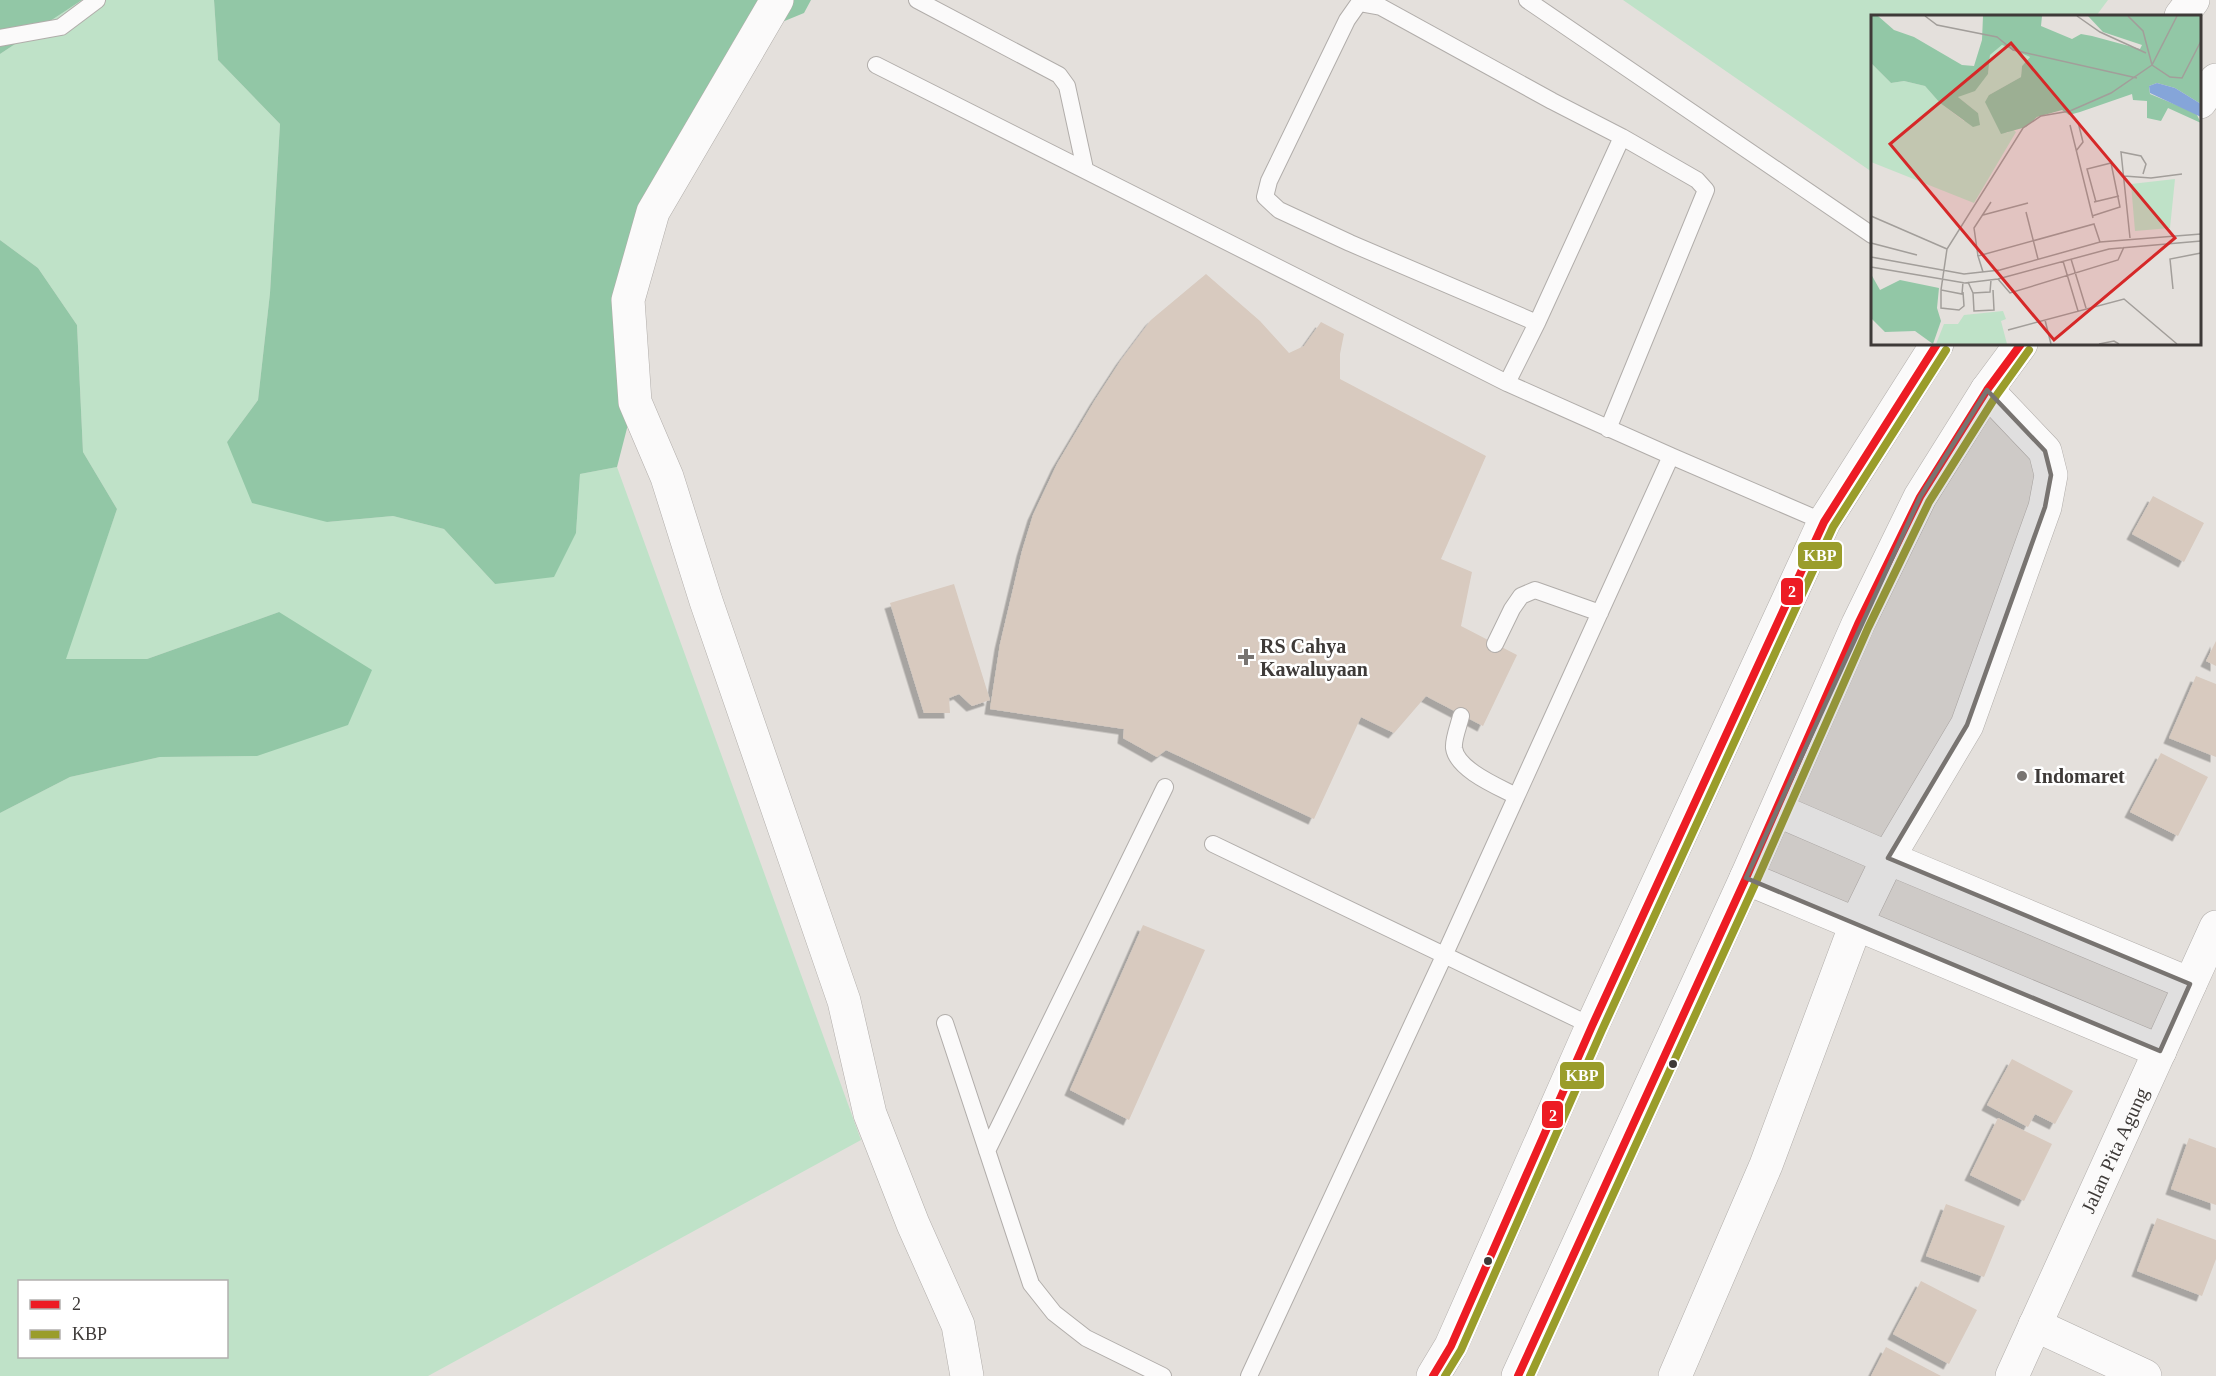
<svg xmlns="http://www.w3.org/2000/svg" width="2216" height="1376" font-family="'Times New Roman',serif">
	<defs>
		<filter id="shadow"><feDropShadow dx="-5.5" dy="5.5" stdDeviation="0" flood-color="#0004"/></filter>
	</defs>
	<rect width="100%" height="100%" fill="#e4e0dc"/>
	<path fill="#bfe2c8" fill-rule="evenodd" d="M82 0H214L218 60 280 124 270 293 258 400 227 442 327 522 393 516 444 529 495 584 576 533 580 474 617 467 861 1140 428 1376H0V813L70 777 160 757 257 756 279 612 147 659H65L117 509 83 452 77 325 38 268 0 240V54ZM20 1282H226V1356H20Z
		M1623 0H2108L2096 16H1872V172Z"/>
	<path fill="#92c7a6" d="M0 0H82L0 54Z
		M214 0H811L804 13 733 42 640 240 641 374 617 467 580 474 576 533 554 577 495 584 444 529 393 516 327 522 252 503 227 442 258 400 270 293 280 124 218 60Z
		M0 240 38 268 77 325 83 452 117 509 66 659H147L279 612 372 670 348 725 257 756 160 757 70 777 0 813Z"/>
	<path fill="#d8cabf" filter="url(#shadow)" d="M1206 274 1260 321 1289 353 1304 346 1321 322 1344 334 1340 354V379L1486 456 1441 559 1472 572 1461 626 1517 655 1483 726 1426 696 1394 733 1361 717 1314 819 1166 750 1157 757 1123 738 1124 729 990 709 1000 644 1022 551 1033 515 1057 464 1095 400 1121 360 1151 320Z
		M2153 496 2204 523 2184 562 2132 534Z
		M954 584 990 700 972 706 959 694 949 698 950 713H924L890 603Z
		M2216 641V666L2206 661Z
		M2196 676 2216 684V757L2169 738Z
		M2161 753 2208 777 2178 836 2130 812Z
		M1143 925 1205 950 1129 1120 1070 1090Z
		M2012 1059 2073 1091 2055 1124 2035 1114 2028 1127 1987 1105Z
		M1998 1118 2052 1144 2024 1201 1970 1175Z
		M2189 1138 2216 1148V1205L2171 1189Z
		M1946 1204 2005 1226 1984 1277 1926 1256Z
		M2157 1218 2216 1240V1259L2202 1296 2137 1271Z
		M1921 1281 1977 1310 1949 1364 1893 1334Z
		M1886 1347 1941 1376H1871Z"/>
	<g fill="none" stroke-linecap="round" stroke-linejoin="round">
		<defs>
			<path id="service" d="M917 0 1059 75 1067 86 1085 169
				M1527 0 1872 235
				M0 38 61 27 97 0
				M876 65 1507 383 1671 456
				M1537 323 1350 243 1279 210 1265 197 1269 181 1347 20 1359 3 1381 7 1552 101 1622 137 1697 180 1706 190 1608 429
				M1507 383 1537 323 1622 137
				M1495 644 1512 609 1521 596 1535 590 1600 613
				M1461 716C1459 725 1453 739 1454 748 1457 770 1499 787 1516 796
				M1213 844 1592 1026
				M945 1023 1031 1284 1054 1313 1086 1338 1163 1376
				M987 1151 1165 787
				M1249 1376 1444 956 1671 456 1824 522"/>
			<g id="minor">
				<path d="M777 0 653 212 628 300 635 402 667 477 706 601 844 1001 870 1114 913 1224 958 1325 967 1376"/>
				<path d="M1777 810 1888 858 2190 984"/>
				<path d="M1746 878 2160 1051"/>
				<path d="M2035 1325 2145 1376"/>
				<path d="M1675 1376 1766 1165 1856 924 1888 858 1967 725 2045 507 2051 475 2045 451 1987 390"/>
				<path id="s1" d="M2012 1376 2216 927"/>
			</g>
			<path id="secondary" d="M2181 16 2193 0
				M2200 102 2216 80
				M1433 1376 1451 1346 1592 1026 1824 522 1937 344
				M1518 1376 1746 878 1858 624 1920 497 1987 390 2021 344"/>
		</defs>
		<use href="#service" stroke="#b1adaa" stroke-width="18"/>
		<use href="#minor" stroke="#b1adaa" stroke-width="34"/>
		<use href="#secondary" stroke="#b1adaa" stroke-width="34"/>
		<use href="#service" stroke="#fbfafa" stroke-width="16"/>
		<use href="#minor" stroke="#fbfafa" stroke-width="33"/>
		<use href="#secondary" stroke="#fbfafa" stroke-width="33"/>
		<defs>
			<path id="bus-1" d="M1433 1376 1451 1346 1592 1026 1824 522 1937 344
				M1518 1376 1746 878 1858 624 1920 497 1987 390 2021 344"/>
			<path id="bus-2" d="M1445 1376 1461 1350 1602 1030 1833 527 1946 350
				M1530 1376 1756 882 1868 628 1929 502 1996 396 2029 350"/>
		</defs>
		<use href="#bus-1" stroke="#fff" stroke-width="12"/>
		<use href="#bus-2" stroke="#fff" stroke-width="12"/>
		<use href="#bus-1" stroke="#ed1c24" stroke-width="8"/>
		<use href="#bus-2" stroke="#9a9d2b" stroke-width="8"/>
	</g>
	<path fill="#787471" fill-opacity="0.2" stroke="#787471" stroke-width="4.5" stroke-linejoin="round" d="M1987 390 2045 451 2051 475 2045 507 1967 725 1888 858 2190 984 2160 1051 1746 878 1920 497Z"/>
	<g fill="#787471" stroke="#fff" stroke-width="2">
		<path d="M1243 648h6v6h6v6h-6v6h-6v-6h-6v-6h6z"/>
		<circle cx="2022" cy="776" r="6"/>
	</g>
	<g fill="#3e3a38" stroke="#fff" stroke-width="2">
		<circle cx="1673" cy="1064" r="5"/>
		<circle cx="1488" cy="1261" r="5"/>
	</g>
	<g text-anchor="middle" stroke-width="5" stroke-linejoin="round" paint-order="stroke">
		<g font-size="20" font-weight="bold" fill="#3e3a38" stroke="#fff" text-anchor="start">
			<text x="1260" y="653">RS Cahya<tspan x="1260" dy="23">Kawaluyaan</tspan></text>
			<text x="2034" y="783">Indomaret</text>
		</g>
		<g font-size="20" fill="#3e3a38" stroke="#fff">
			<text dy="7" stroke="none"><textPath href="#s1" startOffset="248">Jalan Pita Agung</textPath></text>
		</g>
	</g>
	<g transform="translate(1871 15)">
		<rect width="330" height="330" fill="#e4e0dc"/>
		<path d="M131 30 159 42 151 51 150 62 118 80V95L136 118 141 114 145 117 103 188 0 147V48L20 68 33 66 54 71 69 88 93 106 107 98 87 82 117 59 119 40ZM304 164 299 213 264 216 260 169ZM132 296 135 304 130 306 136 329H65L73 309H87L93 300Z" fill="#bfe2c8"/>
		<path d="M0 1H7L23 15 43 22 91 50 103 51 111 25 112 1H171L170 11 201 24 210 19 221 21 269 34 271 30 232 17 217 1H330V89L304 73 286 68 278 71 279 79 325 98 330 108 297 93 290 106 276 103V86L262 85 261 79 209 97 198 100 191 95 166 102 155 112 130 119 114 87 118 80 150 62 151 51 159 42 131 30 119 40 117 59 104 76 87 82 107 98 109 110 102 112 69 88 54 71 33 66 20 68 0 48ZM0 259 9 275 29 265 68 273 66 293 70 306 62 329 44 316 14 317 0 303Z" fill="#92c7a6"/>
		<path d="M286 68 304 73 330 89V102L279 78 278 71Z" fill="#85a5d9"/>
		<path fill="none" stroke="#a29e9a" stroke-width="1.5" d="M54 1 66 10 126 22 142 35 266 63M206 1 229 17 275 38M306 1 281 50 299 62 311 63 330 26M199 110 222 203M205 136 212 127 207 107M253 161 280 163 311 159M223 187 248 181M155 197 167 244M112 200 157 188M0 201 76 234M221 201 249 192 240 148 216 154 225 187M259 223 250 137 270 141 275 149 272 159M0 228 46 240M107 241 103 213 120 187M0 242 93 259 129 255 229 227 330 219M200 244 215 293M192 246 207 296M0 252 94 268 127 264 238 234 330 226M112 257 107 241 223 209 229 227M127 264 139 278 247 245 253 232M92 267 91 279 70 275 76 234 152 113 170 101 199 96 240 78 281 50 272 16 257 1M97 267 102 278 119 277 120 265M302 274 299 244 330 238M70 275V293L88 295 93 291 92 277M102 278 103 296 123 295 122 275M174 305 180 329M137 315 253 284 306 329M228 329 243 326 248 329"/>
		<path fill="#d62828" fill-opacity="0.15" stroke="#d62828" stroke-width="3" d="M140 28 304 223 183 325 19 129Z"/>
		<rect width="330" height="330" fill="none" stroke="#3e3a38" stroke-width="3"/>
	</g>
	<g stroke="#fff" stroke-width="2">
		<rect x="1797" y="541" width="46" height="29" rx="6" fill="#9a9d2b"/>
		<rect x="1780" y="577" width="24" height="29" rx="6" fill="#ed1c24"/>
		<rect x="1559" y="1061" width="46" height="29" rx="6" fill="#9a9d2b"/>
		<rect x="1541" y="1100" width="23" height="29" rx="6" fill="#ed1c24"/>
	</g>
	<g font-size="16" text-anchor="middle" font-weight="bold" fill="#fff">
		<text x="1820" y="561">KBP</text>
		<text x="1792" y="597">2</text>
		<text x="1582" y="1081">KBP</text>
		<text x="1553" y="1121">2</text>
	</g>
	<rect x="18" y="1280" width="210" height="78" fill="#ffffff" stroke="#b2b0af" stroke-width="1.5"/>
	<rect x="30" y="1300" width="30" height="9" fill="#ed1c24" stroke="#b2b0af" stroke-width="1.5"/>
	<text x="72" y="1310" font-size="18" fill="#3e3a38">2</text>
	<rect x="30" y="1330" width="30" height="9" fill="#9a9d2b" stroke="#b2b0af" stroke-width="1.5"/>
	<text x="72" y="1340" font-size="18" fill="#3e3a38">KBP</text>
</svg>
